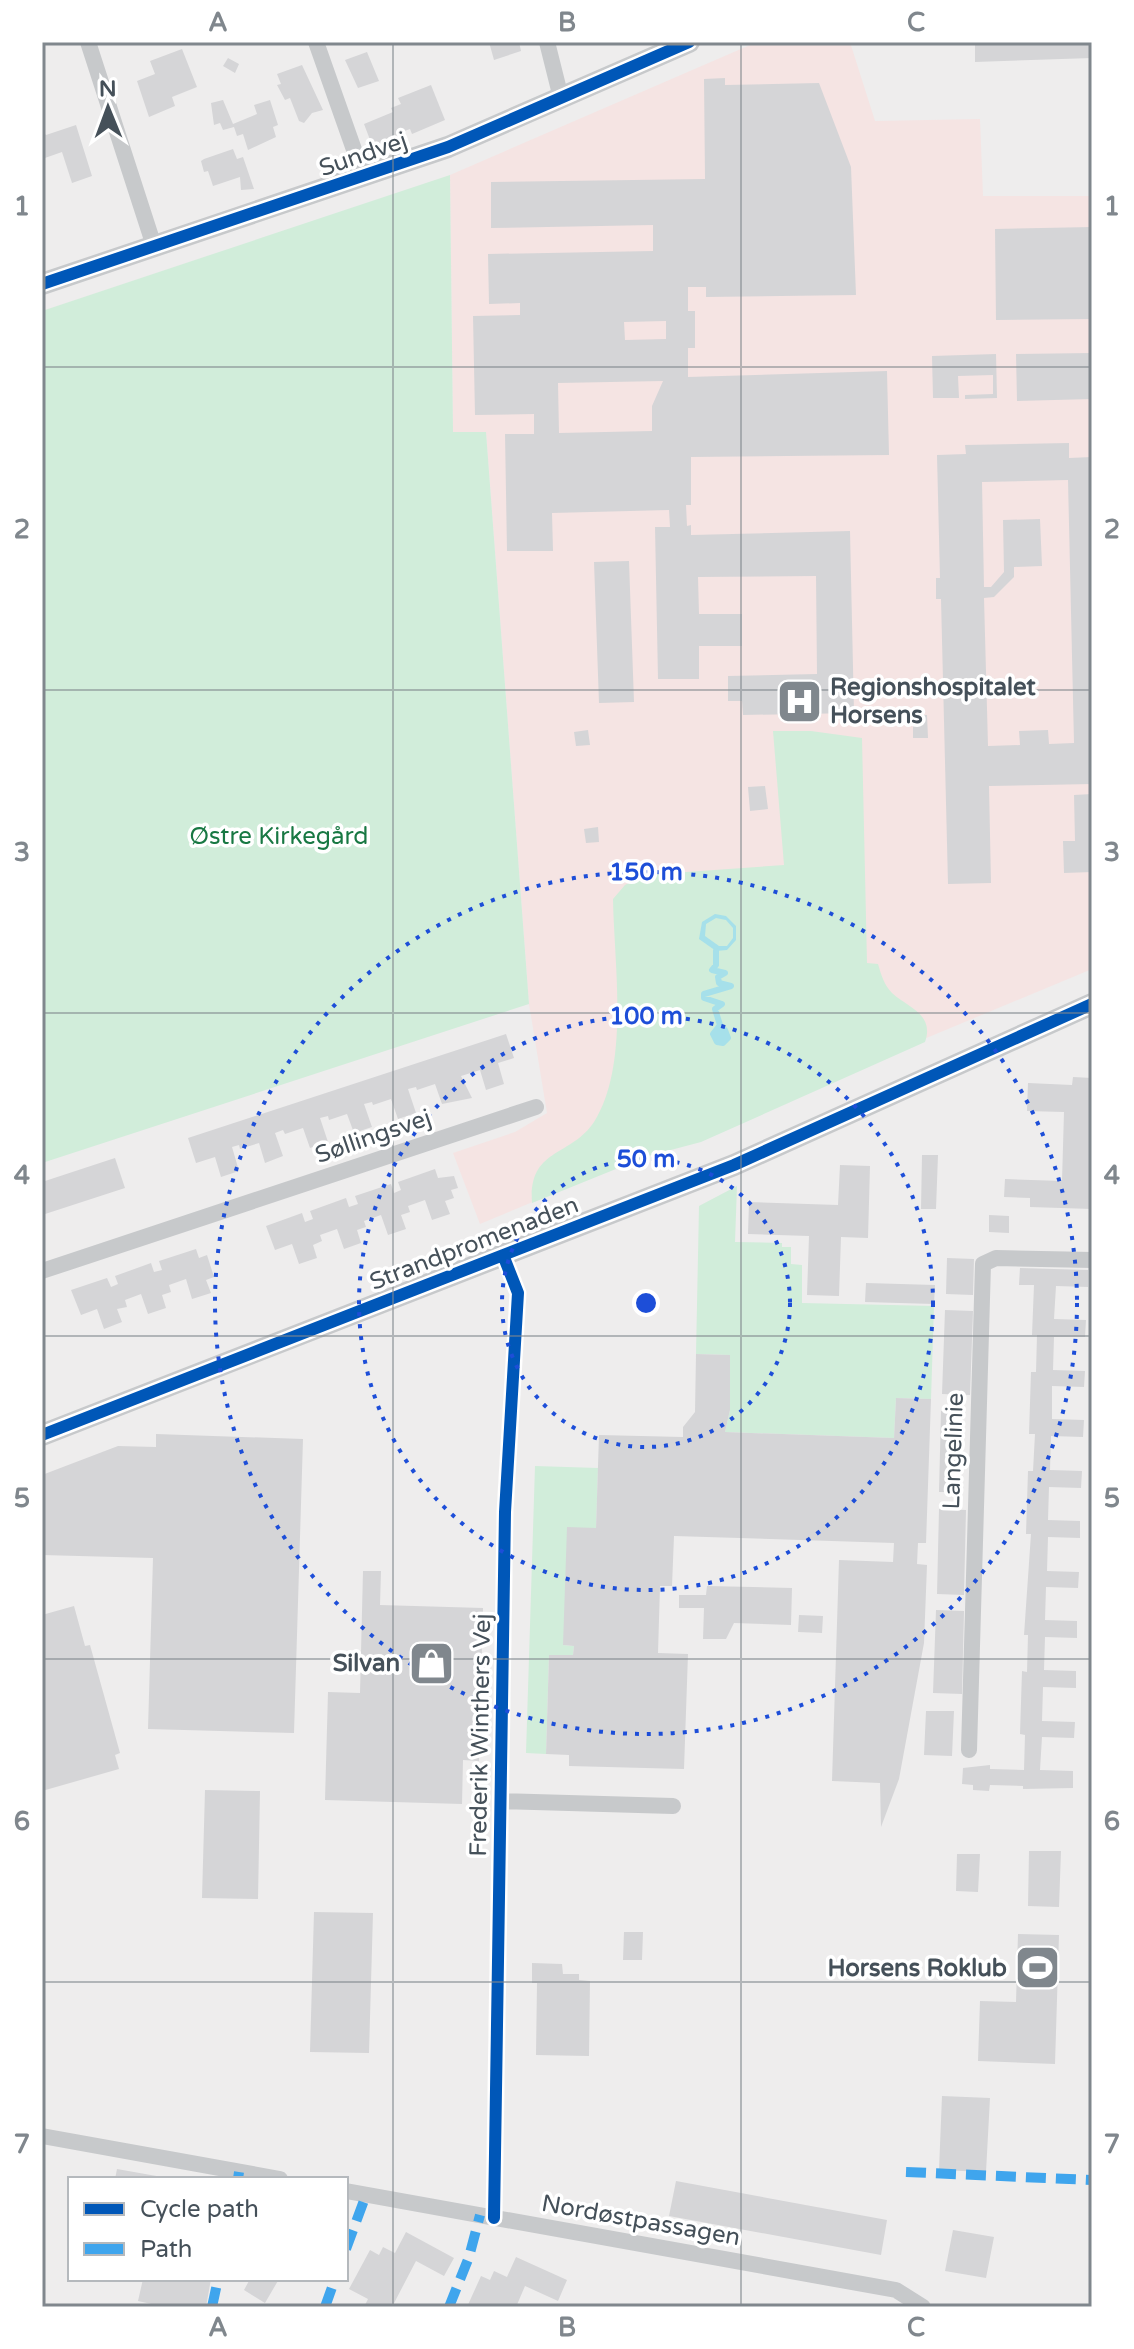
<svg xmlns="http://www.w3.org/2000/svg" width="1134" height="2349" font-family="'Varela Round',sans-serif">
	<rect width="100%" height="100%" fill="#eeeded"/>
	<path fill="#f5e4e3" d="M757 42H850L875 121 980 119 983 196H1092V969L480 1224 453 1153 515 1132 547 1113 529 1004 486 432H453L450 175Z"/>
	<path fill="#d1edda" d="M450 175 453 432H486L529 1004 42 1163V311Z
		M773 731H811L862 738 867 963 878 964C881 974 884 985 892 993 907 1007 935 1014 925 1042L701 1142 648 1156 532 1203C528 1148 571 1157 594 1122 630 1065 614 964 613 899L625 885 644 875 784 865Z
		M737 1186 735 1242 782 1243V1247H791V1264L802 1265V1303L934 1306 931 1399 896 1398 894 1438 725 1432 730 1410V1355L696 1354 699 1206Z
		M535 1466 598 1468 596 1528 563 1645 574 1646 573 1655H549L546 1754 526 1753Z"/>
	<path fill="#a6e0ea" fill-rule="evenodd" d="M715 914 726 916 736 926V940L727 950 716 951 699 939 702 922ZM716 918 726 920 733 928V938L727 946H719L705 936 706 924Z"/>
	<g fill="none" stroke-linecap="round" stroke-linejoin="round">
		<path stroke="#a6e0ea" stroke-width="6" d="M716 951V965L712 970 725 973 718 977 719 983 731 986 704 994V998L722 1004 715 1009 720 1025 713 1034 717 1042 723 1043 728 1038 725 1030 718 1032V1039H724L723 1033 722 1037"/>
	</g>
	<path fill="#d5d5d7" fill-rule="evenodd" d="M489 42H519L521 51 494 60Z
		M975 42H1092V58L975 62Z
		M182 49 197 87 172 97 175 106 149 117 137 81 155 74 150 61Z
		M367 52 379 81 358 88 345 60Z
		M228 58 239 64 235 73 223 66Z
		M302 65 323 110 312 113 304 123 299 121 290 98 285 100 277 85 281 84 277 74Z
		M725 78V85L819 83 851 167 856 295 706 297V287H688V311H695V348H688V377L887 371 889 455 691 457V505H686L687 526 691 525V535L850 531 854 713 743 715 742 701H728V676L817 674 816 576 698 577 699 614H742V646H699V679H658L655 527H670L669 510 552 513 553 551H507L505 434H534V414L475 415 473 316 520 315V303L489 304 488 254 653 251V225L491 228V182L705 179 704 79ZM666 321V339L625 340 624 322ZM663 381 652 406V431L559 433 558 383Z
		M431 85 445 120 412 134 410 129 402 132 404 138 379 148 372 145 364 124 393 112 391 108 401 104 398 98Z
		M223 100 233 124 257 114 254 105 270 100 278 125 273 127 276 137 248 150 243 134 237 136 234 127 223 130 220 123 214 125 211 103Z
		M76 125 92 176 72 183 62 152 42 159V131L46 135Z
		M233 149 237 159 243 157 254 189 241 190 240 177 213 186 208 171 204 172 201 161 204 159Z
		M1092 227V319L996 320 995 229Z
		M1092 353V399L1017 401 1016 354Z
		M996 354 997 398 965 399V395L993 394V375L958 376 959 398H933L932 356Z
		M1069 443V458L1092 457V784L989 786 991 883 948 884 941 599H936V578H940L937 455 966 454 965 445ZM1068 480 1074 743 1049 744 1048 730 1019 731 1020 745 988 746 984 598 994 597 1014 577V567L1042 566 1040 519 1003 520 1004 572 991 587H984L982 482Z
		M629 561 634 702 599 703 594 562Z
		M913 715H927L928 738H913Z
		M588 730 590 745 576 746 574 732Z
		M765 786 768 809 750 811 748 787Z
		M1092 794V872L1064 873 1063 841H1075L1074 795Z
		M598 827 599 842 586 843 584 829Z
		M506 1034 514 1058 498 1063 504 1084 486 1090 480 1070 461 1076 472 1098 442 1104 435 1084 417 1090 416 1087 408 1089 416 1113 398 1119 391 1099 373 1105 372 1102 364 1104 372 1127 354 1133 347 1114 329 1120 328 1116 320 1118 328 1142 310 1148 303 1128 285 1134 283 1130 275 1133 283 1156 265 1163 259 1143 240 1149 239 1145 232 1147 239 1171 221 1177 215 1157 196 1163 188 1138Z
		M1073 1077 1092 1078V1209L1030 1207V1198L1004 1197 1005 1179 1062 1181 1064 1112 1027 1111 1028 1083 1072 1085Z
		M922 1155H938L936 1209H921Z
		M115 1158 125 1188 42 1215V1182Z
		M840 1165 870 1166 868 1238 841 1237 839 1296 807 1295 809 1236 748 1234 749 1202 838 1205Z
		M435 1169 438 1178 454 1176 458 1188 451 1190 454 1198 445 1201 450 1214 432 1220 425 1200 408 1206 410 1212 401 1215 406 1229 388 1235 381 1215 364 1221 366 1227 357 1230 361 1243 344 1249 337 1229 320 1235 322 1241 313 1245 317 1258 299 1264 292 1244 275 1250 266 1226 302 1213 305 1222 313 1219 310 1211 346 1198 349 1207 358 1204 355 1196 391 1184 394 1193 401 1190 398 1182Z
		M989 1215 1009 1216V1233L989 1232Z
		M196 1249 199 1258 207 1255 214 1277 206 1280 211 1293 192 1299 186 1279 169 1285 171 1292 162 1295 166 1308 148 1314 141 1294 125 1300 127 1307 117 1309 122 1322 104 1329 97 1309 81 1315 71 1290 107 1278 111 1287 118 1284 115 1276 151 1263 154 1272 162 1270 159 1261Z
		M947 1258 974 1259 973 1295 946 1294Z
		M1020 1268 1088 1270V1287L1056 1286 1054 1319 1086 1320 1085 1337H1054L1053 1370 1085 1371 1084 1387 1052 1386V1419L1084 1420 1083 1437 1051 1436 1050 1470 1082 1471 1081 1488 1049 1487 1048 1520 1080 1521V1538L1048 1537 1047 1571 1079 1572 1078 1588 1046 1587 1045 1620 1077 1621V1638L1045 1637 1044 1670 1076 1671V1688L1043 1687 1042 1721 1075 1722 1074 1738 1042 1737 1040 1770 1073 1771V1788L1023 1789V1786L990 1785 989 1791 973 1790V1785L962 1784 963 1768 990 1765V1769L1024 1770 1025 1735 1020 1734 1022 1671 1027 1672 1028 1635H1024L1031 1534H1026L1028 1471H1033L1035 1434H1029L1031 1372H1036L1037 1335H1032L1034 1285H1019Z
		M866 1283 935 1285 934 1304 865 1302Z
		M945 1310 973 1311 970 1395 942 1394Z
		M696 1354 730 1355V1410L725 1432 894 1438 896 1398 931 1399 926 1543H918L917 1564 927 1565 924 1643 899 1779 881 1827 880 1783 832 1781 839 1560 893 1562 894 1543 674 1536 672 1586H660L658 1653 688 1654 684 1769 569 1766V1755L546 1754 549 1655H573L574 1646 563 1645 567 1527 596 1528 599 1435 683 1437V1427L695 1412Z
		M941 1411 957 1412 955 1492H939Z
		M156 1434 303 1439 294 1733 148 1729 153 1558 42 1555V1475L118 1446 156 1447Z
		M939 1509 966 1510 964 1595 937 1594Z
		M363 1571H381L380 1605 483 1608 479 1761 463 1760 462 1804 325 1800 328 1692 360 1693Z
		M707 1586 792 1588 791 1625 734 1623 726 1639H703L704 1608H679V1595H706Z
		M74 1606 85 1646 90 1645 120 1753 115 1755 119 1769 42 1791V1615Z
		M936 1610 964 1611 962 1694 933 1693Z
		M799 1615 823 1616 822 1633 798 1632Z
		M926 1711H954L952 1756 924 1755Z
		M205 1790 260 1791 258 1899 202 1898Z
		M1029 1851H1061L1059 1907 1028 1906Z
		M957 1854H980L978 1892 956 1891Z
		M314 1912 373 1913 369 2053 310 2052Z
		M624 1932H643L642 1960H623Z
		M1018 1934 1059 1935 1055 2064 978 2061 980 2001 1016 2002Z
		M532 1963 562 1964 563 1974H579V1980L590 1981 589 2056 536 2055 537 1983H532Z
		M942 2096 990 2098 986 2172 939 2170Z
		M117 2169 162 2177V2179H115Z
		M676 2181 887 2220 881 2255 669 2216Z
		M953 2230 994 2237 986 2278 945 2271Z
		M406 2232 454 2258 444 2276 416 2261 392 2307H364L368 2299 349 2289 370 2250 379 2255 383 2247 395 2253Z
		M516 2257 567 2280 558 2301 525 2286 516 2307H467L481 2276 490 2280 494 2271 507 2277Z
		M143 2279H211L206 2307H165L138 2301Z
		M250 2279H279L265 2303 244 2290Z"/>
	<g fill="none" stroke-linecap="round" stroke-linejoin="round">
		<path stroke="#c7c9cb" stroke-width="16" d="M88 42 154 246
			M316 42 364 178
			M547 42 561 98
			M42 1271 536 1107
			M969 1750 983 1264 996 1258 1092 1260
			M502 1801 673 1806
			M42 2136 280 2179
			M346 2191 896 2290 923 2307
			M494 2218 505 1512 518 1293 503 1255"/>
		<path stroke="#c7c9cb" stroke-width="22" d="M42 284 448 147 689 42
			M42 1435 734 1165 1092 1004"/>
		<path stroke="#3fa5ed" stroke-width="10" stroke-dasharray="20 10" stroke-linecap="butt" d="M906 2172 1092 2180
			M238 2179 239 2172
			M346 2249 366 2195
			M212 2307 218 2279
			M325 2307 335 2279
			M449 2307 469 2257 480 2215"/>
		<defs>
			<path id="cycleway" d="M42 284 448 147 689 42
				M42 1435 734 1165 1092 1004
				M494 2218 505 1512 518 1293 503 1255"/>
		</defs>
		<use href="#cycleway" stroke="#fff" stroke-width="17"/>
		<use href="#cycleway" stroke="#0057b8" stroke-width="12"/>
	</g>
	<path fill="none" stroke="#80878d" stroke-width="2" stroke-opacity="0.55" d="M393 42V2307M741 42V2307M42 367H1092M42 690H1092M42 1013H1092M42 1336H1092M42 1659H1092M42 1982H1092"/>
	<g fill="none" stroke="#1d4ed8" stroke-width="4" stroke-dasharray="4 8">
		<circle cx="646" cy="1303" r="144"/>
		<circle cx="646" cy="1303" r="287"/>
		<circle cx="646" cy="1303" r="431"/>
	</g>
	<defs>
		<symbol id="hospital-square" viewBox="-11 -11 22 22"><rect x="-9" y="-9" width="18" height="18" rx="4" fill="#80878d" stroke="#fff"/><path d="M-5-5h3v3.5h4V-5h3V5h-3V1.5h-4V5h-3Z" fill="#fff"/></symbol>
		<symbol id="shop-square" viewBox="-11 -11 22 22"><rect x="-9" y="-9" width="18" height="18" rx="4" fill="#80878d" stroke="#fff"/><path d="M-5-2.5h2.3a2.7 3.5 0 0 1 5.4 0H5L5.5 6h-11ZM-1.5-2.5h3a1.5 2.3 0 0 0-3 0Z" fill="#fff"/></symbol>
		<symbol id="stadium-square" viewBox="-11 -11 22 22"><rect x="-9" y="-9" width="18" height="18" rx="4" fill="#80878d" stroke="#fff"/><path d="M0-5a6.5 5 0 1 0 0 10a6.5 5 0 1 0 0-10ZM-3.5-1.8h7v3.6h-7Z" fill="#fff"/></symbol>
	</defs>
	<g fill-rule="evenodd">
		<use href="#hospital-square" x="774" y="676" width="51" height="51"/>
		<use href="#shop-square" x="406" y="1638" width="51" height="51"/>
		<use href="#stadium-square" x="1012" y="1942" width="51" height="51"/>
	</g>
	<g text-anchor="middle" stroke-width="7" stroke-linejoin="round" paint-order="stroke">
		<g font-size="24" fill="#455059" stroke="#fff">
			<text transform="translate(363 154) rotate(-19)" y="8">Sundvej</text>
			<text transform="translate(373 1136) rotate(-19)" y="8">Søllingsvej</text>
			<text transform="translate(474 1243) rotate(-21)" y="8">Strandpromenaden</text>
			<text transform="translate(953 1451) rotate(-88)" y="8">Langelinie</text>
			<text transform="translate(480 1735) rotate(-89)" y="8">Frederik Winthers Vej</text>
			<text transform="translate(641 2220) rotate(10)" y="8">Nordøstpassagen</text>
		</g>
		<g font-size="24" font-weight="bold" fill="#455059" stroke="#fff" text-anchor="end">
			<text x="830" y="695" text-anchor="start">Regionshospitalet<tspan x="830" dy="28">Horsens</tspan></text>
			<text x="400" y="1671">Silvan</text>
			<text x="1007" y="1976">Horsens Roklub</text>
		</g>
		<g font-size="24" fill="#187843" stroke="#fff">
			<text x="279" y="844">Østre Kirkegård</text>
		</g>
	</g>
	<circle cx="646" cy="1303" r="12" fill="#1d4ed8" stroke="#fff" stroke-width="4"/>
	<g font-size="24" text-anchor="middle" font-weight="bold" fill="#1d4ed8" stroke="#fff" stroke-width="7" stroke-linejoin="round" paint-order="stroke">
		<text x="646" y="880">150 m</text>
		<text x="646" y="1024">100 m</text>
		<text x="646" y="1167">50 m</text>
	</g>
	<rect width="1134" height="2349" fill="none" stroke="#ffffff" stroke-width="88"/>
	<rect x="68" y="2177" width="280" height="104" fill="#ffffff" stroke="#b5b9bd" stroke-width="2"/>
	<rect x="84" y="2203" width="40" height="12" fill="#0057b8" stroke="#b5b9bd" stroke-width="2"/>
	<text x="140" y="2217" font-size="24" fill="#455059">Cycle path</text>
	<rect x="84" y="2243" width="40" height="12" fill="#3fa5ed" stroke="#b5b9bd" stroke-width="2"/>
	<text x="140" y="2257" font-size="24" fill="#455059">Path</text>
	<g transform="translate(108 108) rotate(359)" stroke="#ffffff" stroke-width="6" paint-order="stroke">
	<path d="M0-6L14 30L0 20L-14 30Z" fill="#455059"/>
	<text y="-12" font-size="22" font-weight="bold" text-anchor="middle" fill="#455059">N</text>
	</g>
	<rect x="44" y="44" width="1046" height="2261" fill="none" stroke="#80878d" stroke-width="3"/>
	<g font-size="26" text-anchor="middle" font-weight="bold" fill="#80878d">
		<text x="218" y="31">A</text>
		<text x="567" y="31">B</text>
		<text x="916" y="31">C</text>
		<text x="22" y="215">1</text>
		<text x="1112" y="215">1</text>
		<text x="22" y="538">2</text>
		<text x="1112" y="538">2</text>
		<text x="22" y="861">3</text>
		<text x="1112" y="861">3</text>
		<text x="22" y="1184">4</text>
		<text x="1112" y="1184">4</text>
		<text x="22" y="1507">5</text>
		<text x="1112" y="1507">5</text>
		<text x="22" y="1830">6</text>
		<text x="1112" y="1830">6</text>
		<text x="22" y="2153">7</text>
		<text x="1112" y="2153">7</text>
		<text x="218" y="2336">A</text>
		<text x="567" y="2336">B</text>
		<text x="916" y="2336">C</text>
	</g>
</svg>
